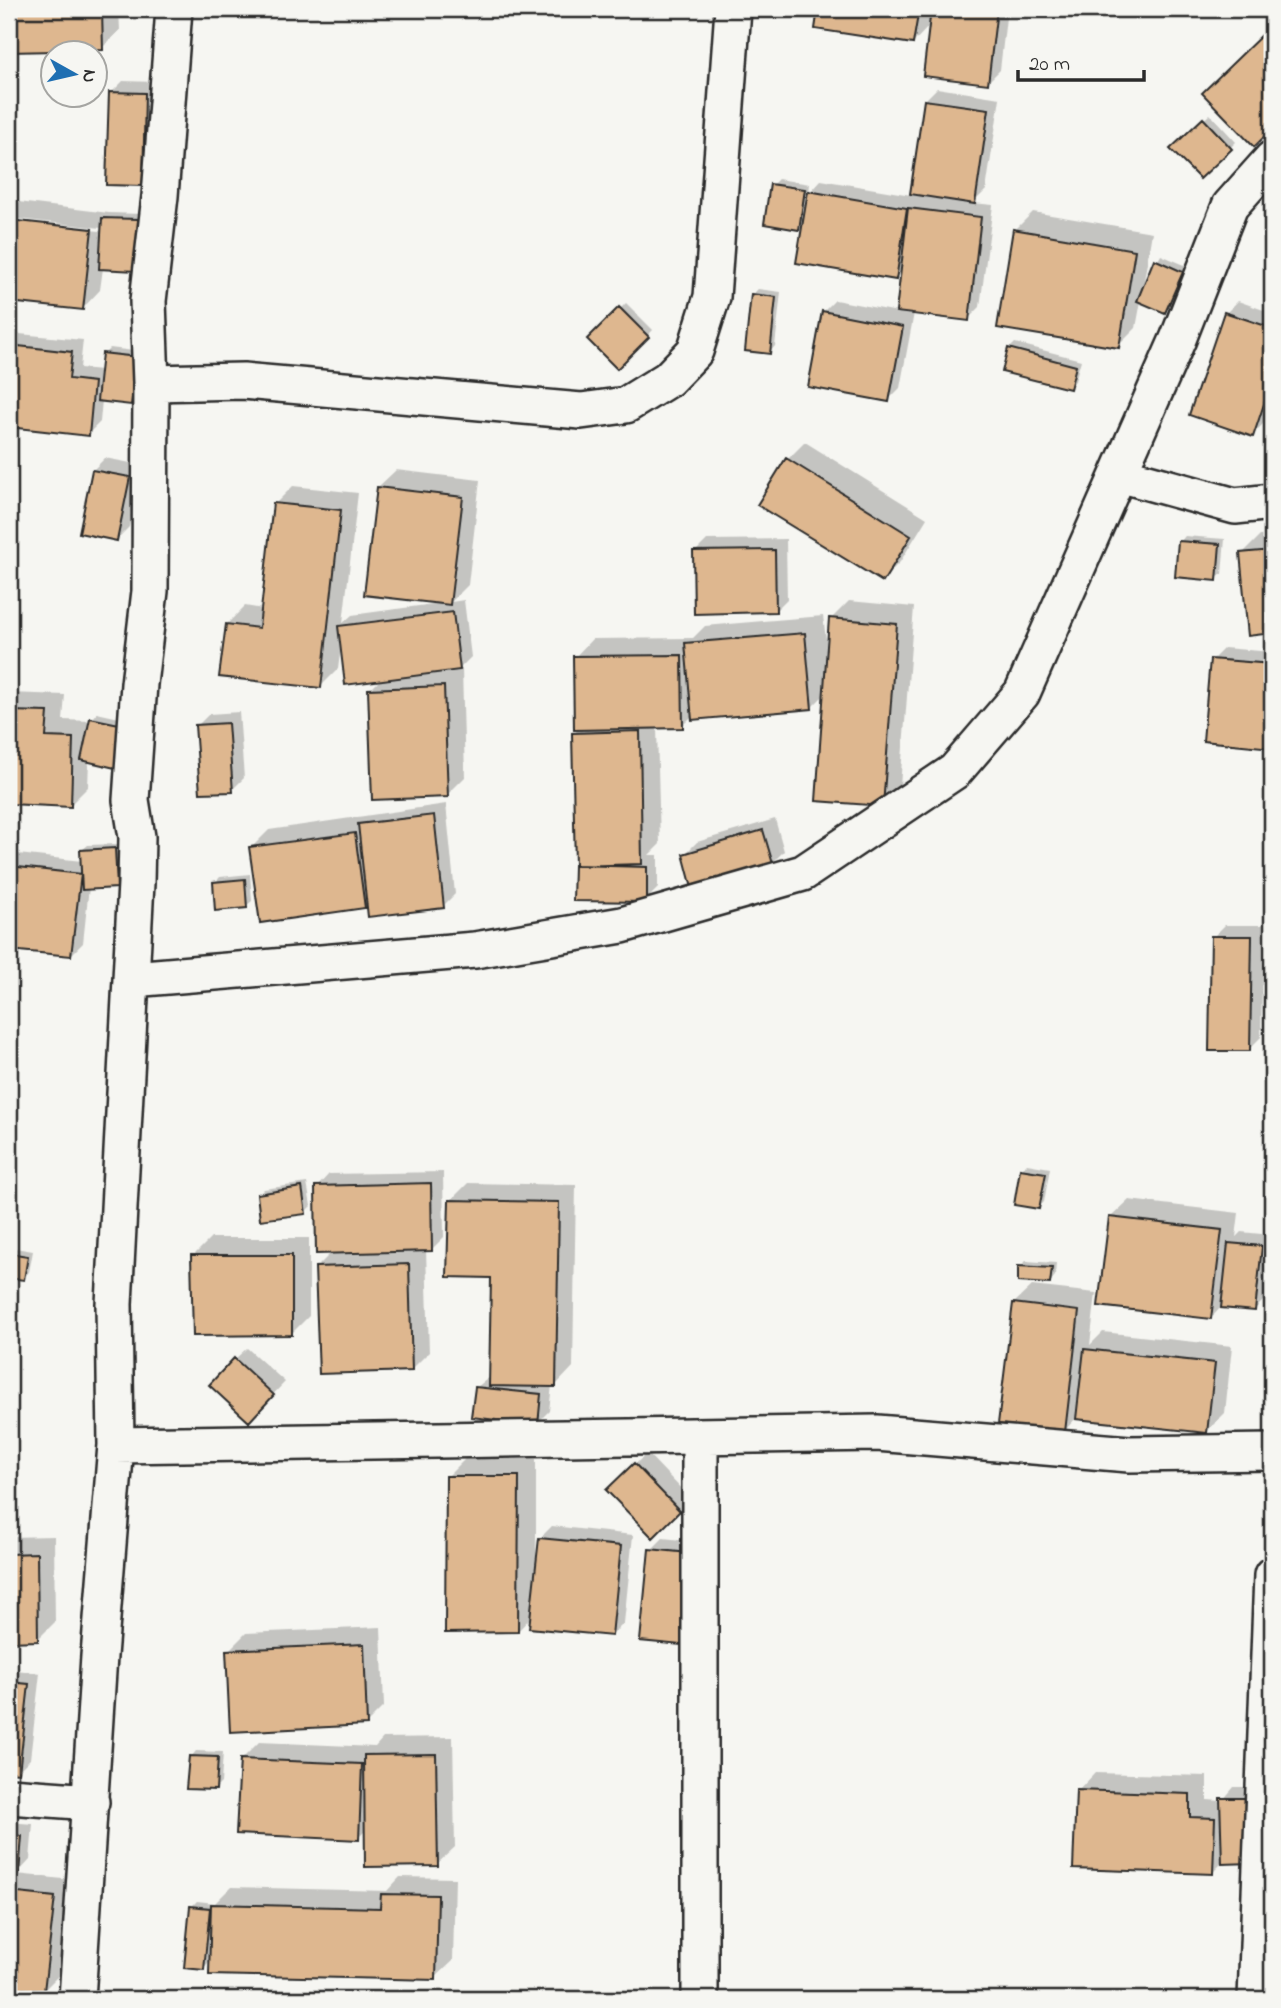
<svg xmlns="http://www.w3.org/2000/svg" width="1281" height="2008" font-family="'Indie Flower',sans-serif">
	<rect width="100%" height="100%" fill="#f6f6f2"/>
	<filter id="ink" filterUnits="userSpaceOnUse"><feTurbulence type="fractalNoise" baseFrequency=".0143" numOctaves="2"/><feDisplacementMap in="SourceGraphic" scale="14" xChannelSelector="R" yChannelSelector="G"/><feConvolveMatrix kernelMatrix="1 2 1 2 8 2 1 2 1" color-interpolation-filters="sRGB"/></filter>
	<g filter="url(#ink)">
		<path fill="#0003" d="M9 9H119L120 30 102 48 9 51Z
			M820 9H1007L1000 70 988 82 930 25 913 43 817 27Z
			M1272 27V127L1254 144 1205 93Z
			M9 60H15L9 114Z
			M123 81 156 82 154 172 142 184 111 93Z
			M937 88 1000 98 986 190 973 203 993 205 980 307 968 319 914 313 900 388 888 400 823 312 835 300 898 312 903 270 895 278 804 222 798 228 772 185 778 179 810 184 809 193 821 180 911 195 925 100Z
			M1210 114 1236 142 1200 177 1173 149Z
			M10 201 109 213 143 214 141 264 103 268 100 290 83 308 9 300V222L100 231 101 228 9 218Z
			M1033 212 1152 232 1143 287 1161 255 1187 266 1170 305 1165 310 1141 301 1136 328 1118 346 1015 230Z
			M758 289 781 292 775 346 770 352 752 295Z
			M1238 301 1272 313V400L1264 423 1252 435 1226 313Z
			M626 303 653 330 617 367 590 339Z
			M9 333 83 340 80 368 102 370 104 354 110 348 142 352 137 397 131 403 102 400 100 422 88 434 9 425Z
			M1015 343 1081 360 1075 381 1070 387 1009 349Z
			M805 442 927 518 900 562 882 580 787 460Z
			M105 458 141 465 129 527 117 539 93 470Z
			M396 470 480 480 468 585 451 602 464 600 471 657 459 669H462L465 777 447 795 370 690 381 679 341 646 338 669 320 687 227 624 245 606 263 609 275 504 293 486 358 493 343 623 352 615 441 603 378 487Z
			M1272 535V631L1249 634 1242 554 1260 536Z
			M1185 536 1225 539 1222 574 1216 579 1180 542Z
			M786 539 787 599 775 611 695 552 707 540Z
			M849 601 914 607 900 786 883 804 825 694 811 708 693 715 682 726 657 727 660 844 649 855H658V888L646 900 575 866 574 734 579 728 575 657 592 639 693 638 705 626 823 616 828 655 831 619Z
			M1224 648 1272 652 1271 746 1212 660Z
			M9 693 65 695 63 720 91 721 97 713 128 720 120 760 114 766 89 760 88 787 70 805 11 802 9 822Z
			M239 712 244 778 232 790 197 726 209 714Z
			M446 804 455 894 443 906 368 902 364 906 251 848 269 830Z
			M775 819 784 851 772 863 685 854 697 842Z
			M120 844 122 880 116 886 89 887 83 943 71 955 9 948V853L82 861V850L88 845Z
			M250 874 252 901 246 906 215 883 220 877Z
			M1225 925H1263L1261 1037 1249 1049 1213 937Z
			M1027 1164 1050 1168 1044 1202 1038 1208 1022 1169Z
			M443 1172 444 1237 432 1249H426L429 1352 411 1370 317 1267 333 1251 317 1187 329 1174Z
			M307 1183 311 1206 305 1212 259 1194 264 1189Z
			M468 1183 576 1185 573 1367 556 1385H552L549 1411 537 1423 477 1387 491 1376 493 1276 450 1201Z
			M1129 1200 1239 1213 1236 1237 1241 1232 1272 1235 1267 1297 1255 1309 1222 1306 1211 1318 1111 1217Z
			M211 1238H309V1316L292 1333 193 1256Z
			M9 1247 33 1251 29 1272 23 1278 9 1276Z
			M1026 1261 1056 1263 1055 1276 1050 1282 1020 1267Z
			M1032 1286 1096 1293 1090 1345 1103 1332 1232 1346 1225 1413 1207 1431 1077 1417 1065 1430 1014 1303Z
			M247 1348 285 1382 261 1407 235 1359Z
			M647 1453 690 1498 653 1536 609 1490Z
			M465 1459H536V1560H538L540 1538 552 1526 633 1535 624 1623 612 1635 532 1616 518 1631 447 1477Z
			M54 1536 55 1622 37 1640H9V1537Z
			M663 1538 700 1542 692 1631 680 1643 651 1550Z
			M381 1627 384 1706 366 1724 228 1651 246 1633Z
			M9 1669 40 1673 30 1759 18 1771 9 1770Z
			M453 1737 455 1847 437 1864 366 1830 358 1838 241 1760 259 1742 375 1747 383 1738Z
			M196 1751 223 1752 221 1783 215 1789 191 1757Z
			M1095 1773 1207 1776V1800L1222 1801 1234 1787H1262L1252 1861 1222 1863 1213 1872 1078 1791Z
			M9 1822 33 1824 30 1860 17 1874 72 1880 62 1972 44 1990 9 1986Z
			M400 1877 455 1878 453 1961 435 1978 211 1960 203 1968 191 1907 197 1901 215 1903 231 1887 387 1891Z"/>
		<path fill="#deb78f" stroke="#2b2b2b" stroke-width="2" d="M9 9H102L103 50 9 52Z
			M818 9H919L913 44 815 29Z
			M931 9H997L988 84 923 76Z
			M1266 31 1272 38V129L1254 147 1202 93Z
			M109 92 145 93 143 186 106 185Z
			M924 100 989 109 975 204 910 194Z
			M1203 118 1232 149 1200 179 1170 149Z
			M770 184 805 189 799 230 764 224Z
			M808 191 907 208 896 280 796 263Z
			M908 208 981 217 969 321 896 312Z
			M102 218 138 219 136 271 99 269Z
			M9 220 92 229 83 310 9 302Z
			M1013 229 1135 250 1119 348 997 328Z
			M1154 259 1183 272 1165 313 1137 301Z
			M751 294 776 297 770 354 745 351Z
			M619 307 649 337 617 369 587 339Z
			M822 311 903 327 889 402 808 387Z
			M1224 312 1272 328V380L1253 437 1189 415Z
			M9 345 72 352 69 379 94 382 89 436 9 427Z
			M1008 348 1076 366 1070 389 1002 372Z
			M102 353 137 357 131 405 97 401Z
			M786 458 911 536 883 582 757 505Z
			M92 470 130 477 117 541 79 533Z
			M377 487 463 497 450 605 364 595Z
			M273 503 341 510 321 688 219 677 226 624 259 628Z
			M1178 541 1220 544 1217 581 1175 577Z
			M775 550 776 612 694 614 693 551Z
			M1272 550V633L1248 636 1240 553Z
			M453 612 460 670 345 685 338 626Z
			M829 618 897 624 883 806 816 801Z
			M805 633 812 709 692 720 685 643Z
			M682 655 683 728 574 730 573 656Z
			M1210 659 1272 664V748L1203 741Z
			M444 686 448 797 372 800 368 689Z
			M9 711 48 712 46 737 73 738 71 807 9 804Z
			M90 718 124 725 115 768 81 760Z
			M228 723 233 792 200 793 195 725Z
			M640 731 642 864 575 866 572 733Z
			M434 815 444 908 368 917 358 824Z
			M763 830 773 864 692 888 683 854Z
			M355 833 365 908 260 923 249 847Z
			M115 848 117 888 82 890 80 850Z
			M574 865 647 867V902L573 901Z
			M9 866 81 874 71 956 9 950Z
			M245 879 247 908 215 911 213 882Z
			M1211 936H1252L1250 1051H1209Z
			M1020 1169 1046 1173 1039 1209 1014 1205Z
			M431 1183 432 1251 316 1254 315 1186Z
			M302 1187 306 1214 260 1220 257 1194Z
			M449 1200 559 1202 556 1387 489 1386 491 1278 447 1277Z
			M1109 1217 1222 1230 1211 1319 1098 1306Z
			M1228 1243 1262 1246 1255 1311 1221 1308Z
			M9 1253 28 1256 24 1280 9 1278Z
			M191 1255H292V1335L193 1336Z
			M409 1264 412 1371 319 1374 315 1267Z
			M1018 1266 1052 1268 1050 1284 1018 1282Z
			M1013 1303 1079 1311 1065 1432 998 1424Z
			M1084 1349 1215 1363 1207 1433 1076 1419Z
			M234 1358 274 1395 249 1422 209 1385Z
			M475 1387 541 1394 538 1425 471 1417Z
			M634 1463 680 1511 653 1538 606 1490Z
			M446 1476H519L518 1632 445 1633Z
			M539 1538 621 1546 612 1636 529 1628Z
			M649 1549 689 1553 681 1645 640 1641Z
			M37 1553 38 1641 9 1642V1554Z
			M364 1644 367 1725 230 1732 226 1650Z
			M9 1682 29 1684 19 1773 9 1772Z
			M436 1754 438 1866 365 1867 364 1755Z
			M189 1756 218 1757 216 1790 186 1789Z
			M240 1759 362 1764 359 1840 236 1834Z
			M1076 1790 1190 1794V1817L1215 1818 1213 1874 1073 1869Z
			M1220 1798H1251L1253 1863 1222 1864Z
			M9 1834 22 1836 19 1874 9 1873Z
			M9 1892 55 1897 44 1991 9 1988Z
			M381 1894 438 1895 436 1980 209 1975 211 1904 380 1908Z
			M190 1906 210 1908 204 1970 184 1968Z"/>
		<g fill="none" stroke-linecap="round" stroke-linejoin="round">
			<defs>
				<path id="minor" d="M151 383 243 381 581 411 626 405 668 379 695 351 712 297 733 9
					M1119 474 1235 506 1272 502
					M132 979 475 950 622 925 803 873 955 771 1022 693 1178 339 1230 206 1272 159
					M116 1445 877 1433 1129 1454 1272 1452
					M9 1796 91 1802
					M77 1999 99 1656 116 1445 114 1304 136 883 137 837 131 800 139 684 150 591 151 383 148 301 160 196 174 9
					M700 1999V1436
					M1256 1999 1272 1575"/>
			</defs>
			<use href="#minor" stroke="#2b2b2b" stroke-width="40"/>
			<use href="#minor" stroke="#f6f6f2" stroke-width="35"/>
		</g>
	</g>
	<rect width="1281" height="2008" fill="none" stroke="#f6f6f2" stroke-width="35"/>
	<rect x="18" y="18" width="1246" height="1973" fill="none" stroke="#2b2b2b" stroke-width="2.5" filter="url(#ink)"/>
	<g transform="translate(74 74) rotate(98)"><circle r="33" fill="#f6f6f2" stroke="#a5a5a2" stroke-width="2"/>
	<path d="M0-5L12 26L0 18L-12 26Z" fill="#1f6fb2"/>
	<text y="-10" font-size="19" font-weight="bold" text-anchor="middle" fill="#2b2b2b">N</text>
	</g>
	<path d="M1018 70v10h126v-10" fill="none" stroke="#2b2b2b" stroke-width="3.5"/>
	<text x="1029" y="70" font-size="21" fill="#2b2b2b" stroke="#f6f6f2" stroke-width="5" paint-order="stroke">20 m</text>
</svg>
